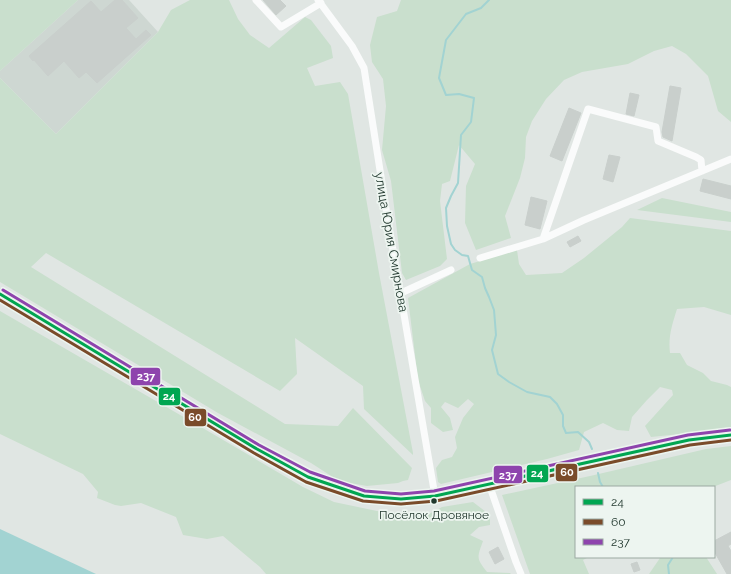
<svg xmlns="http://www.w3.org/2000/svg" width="731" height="574" font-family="Raleway,sans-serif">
	<rect width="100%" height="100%" fill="#e0e6e3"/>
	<path fill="#ced7d2" d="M78 0H129L158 32 56 134 0 78V71Z"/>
	<path fill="#c9dfcd" d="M0 0H78L0 71Z
		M190 0H229L238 19 250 35 269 48 305 17 311 20 331 46 333 58 307 68 315 86 340 82 348 94 379 273 413 453V455L364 409 363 386 295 338 297 374 280 391 46 253 31 267 285 424 338 426 353 408 412 468 408 480 403 481 398 483 367 486 339 481 311 463 218 413 0 282V78L56 134 158 32 171 10Z
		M401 0H731V122L718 111 708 76 686 54 672 46 654 51 628 64 582 72 564 80 546 99 532 121 526 137 525 158 520 178 505 216 511 238 476 250 465 223 466 186 475 164 459 145 450 181 442 184 440 201 447 259 440 266 406 280 402 273 391 181 382 150 386 106 383 79 372 62 370 45 377 17 397 11Z
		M662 198 731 212V222L637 210Z
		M630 218 731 231V315L704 307 677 309C672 325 668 337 670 353H680L687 365 703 373 711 381 727 385 731 387V427L690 433 651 437 645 426 673 395 672 390 660 387 647 400 632 417 629 431 617 430 603 423 584 432 579 450 547 459 441 484 438 482 436 468 442 460 452 457 457 448 455 437 463 418 474 404 468 399 458 408 445 402 441 407 450 418 453 430 443 432 431 423V408L425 401 418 380 408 298 470 264 517 250 519 264 526 275 562 273 584 258 622 227Z
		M0 311 201 427 303 487 334 502 377 511 427 515 442 507 473 502 490 515V525L479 527 470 535 483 541C477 558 476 558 487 572L510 573 511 574H266L260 567 223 536 207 539 183 535 176 517 141 503 121 506 115 505 97 498 98 492 83 474 0 434Z
		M731 446V480L713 487H576V557H589L583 560 589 574H530L502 495 590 476 706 449Z
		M658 557H706L717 574H649L660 558Z"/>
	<path fill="#a2d3d2" d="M0 529 96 574H0Z"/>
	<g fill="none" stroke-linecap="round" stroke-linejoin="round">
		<path stroke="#a2d3d2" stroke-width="2" d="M489 0 481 8 466 14 446 40 439 78 446 95 459 94 474 98 471 122 461 135 458 183 451 196 446 208 447 226 451 244 455 250 462 255 468 256 472 270 482 277 485 288 489 297 494 310 496 335 492 350 498 374 509 382 527 392 550 397 557 404 563 415V426L566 433 578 432 589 442 592 449
			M598 473 600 482 603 487
			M669 574 668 565 673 557"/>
	</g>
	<path fill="#c9cfcc" stroke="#c9cfcc" d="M115 0H122L138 18 126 28 136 39 146 30 151 35 97 83 86 72 79 78 64 61 48 76 34 60 33 61 29 56 91 1 101 12Z
		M263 0H280L286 6 276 15Z
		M670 86 681 88 672 141 663 137 662 132Z
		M630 93 639 95 634 116 626 114Z
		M569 108 581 113 562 161 550 156Z
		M609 155 620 157 613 182 603 179Z
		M703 179 731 186V199L700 191Z
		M531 197 547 201 540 229 525 225Z
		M578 236 581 241 570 247 567 242Z
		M731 532V544L728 546 731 551V574H727L714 551V541Z
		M498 547 504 559 495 564 489 552Z
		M637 562 640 570 634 572 631 564Z"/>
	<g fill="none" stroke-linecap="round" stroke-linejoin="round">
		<defs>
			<path id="highway" d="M0 294 205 418 257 449 308 477 364 496 401 499 435 496 583 463 689 440 731 435"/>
		</defs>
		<use href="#highway" stroke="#bbc3bf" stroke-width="11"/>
		<path stroke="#fafbfb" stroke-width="7" d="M256 0 281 27 321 3
			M318 0 352 46 364 68 387 215 435 496
			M543 239 588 109 656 127 658 141 696 157 701 160 702 171
			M480 258 543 239 584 220 731 159
			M401 293 451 270
			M489 484 516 562 521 574"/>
		<use href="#highway" stroke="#b9c0be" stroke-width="10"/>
		<defs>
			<path id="bus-1" d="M0 294 257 449 308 477 364 496 401 499 435 496 689 440 731 435"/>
			<path id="bus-2" d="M0 300 254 453 306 482 363 501 401 504 436 501 690 445 731 440"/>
			<path id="bus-3" d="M3 290 259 445 310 472 365 491 401 494 434 491 688 435 730 430"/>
		</defs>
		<use href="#bus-1" stroke="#edf5f0" stroke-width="6"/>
		<use href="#bus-2" stroke="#edf5f0" stroke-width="6"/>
		<use href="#bus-3" stroke="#edf5f0" stroke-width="6"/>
		<use href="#bus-1" stroke="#00a651" stroke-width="3"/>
		<use href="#bus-2" stroke="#7a4b2a" stroke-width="3"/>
		<use href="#bus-3" stroke="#8e44ad" stroke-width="3"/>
	</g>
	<circle fill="#20372d" stroke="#edf5f0" stroke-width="1.5" cx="434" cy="501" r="3.5"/>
	<g text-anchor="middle" stroke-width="3.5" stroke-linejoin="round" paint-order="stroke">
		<g font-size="12" fill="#20372d" stroke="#edf5f0">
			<text x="434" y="519">Посёлок Дровяное</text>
		</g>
		<g font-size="13" fill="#20372d" stroke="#edf5f0">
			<text transform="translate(392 242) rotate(80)" y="5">улица Юрия Смирнова</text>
		</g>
	</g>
	<g stroke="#edf5f0" stroke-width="1.5">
		<rect x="130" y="367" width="31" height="19" rx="4" fill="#8e44ad"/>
		<rect x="158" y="387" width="23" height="19" rx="4" fill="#00a651"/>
		<rect x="184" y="408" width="23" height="19" rx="4" fill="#7a4b2a"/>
		<rect x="555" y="463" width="23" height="19" rx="4" fill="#7a4b2a"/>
		<rect x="526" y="464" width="23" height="19" rx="4" fill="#00a651"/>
		<rect x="493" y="465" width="30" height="19" rx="4" fill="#8e44ad"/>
	</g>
	<g font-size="11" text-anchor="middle" font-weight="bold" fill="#fff">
		<text x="146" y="380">237</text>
		<text x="169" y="400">24</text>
		<text x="195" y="421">60</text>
		<text x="567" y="476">60</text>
		<text x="537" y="477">24</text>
		<text x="508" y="479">237</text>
	</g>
	<rect x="575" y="486" width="140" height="72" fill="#edf5f0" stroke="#9ba9a2"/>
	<rect x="583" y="499" width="20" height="6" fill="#00a651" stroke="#9ba9a2"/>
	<text x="611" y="506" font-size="12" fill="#20372d">24</text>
	<rect x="583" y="519" width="20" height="6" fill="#7a4b2a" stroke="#9ba9a2"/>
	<text x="611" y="526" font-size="12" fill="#20372d">60</text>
	<rect x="583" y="539" width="20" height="6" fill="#8e44ad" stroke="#9ba9a2"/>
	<text x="611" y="546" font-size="12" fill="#20372d">237</text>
</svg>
